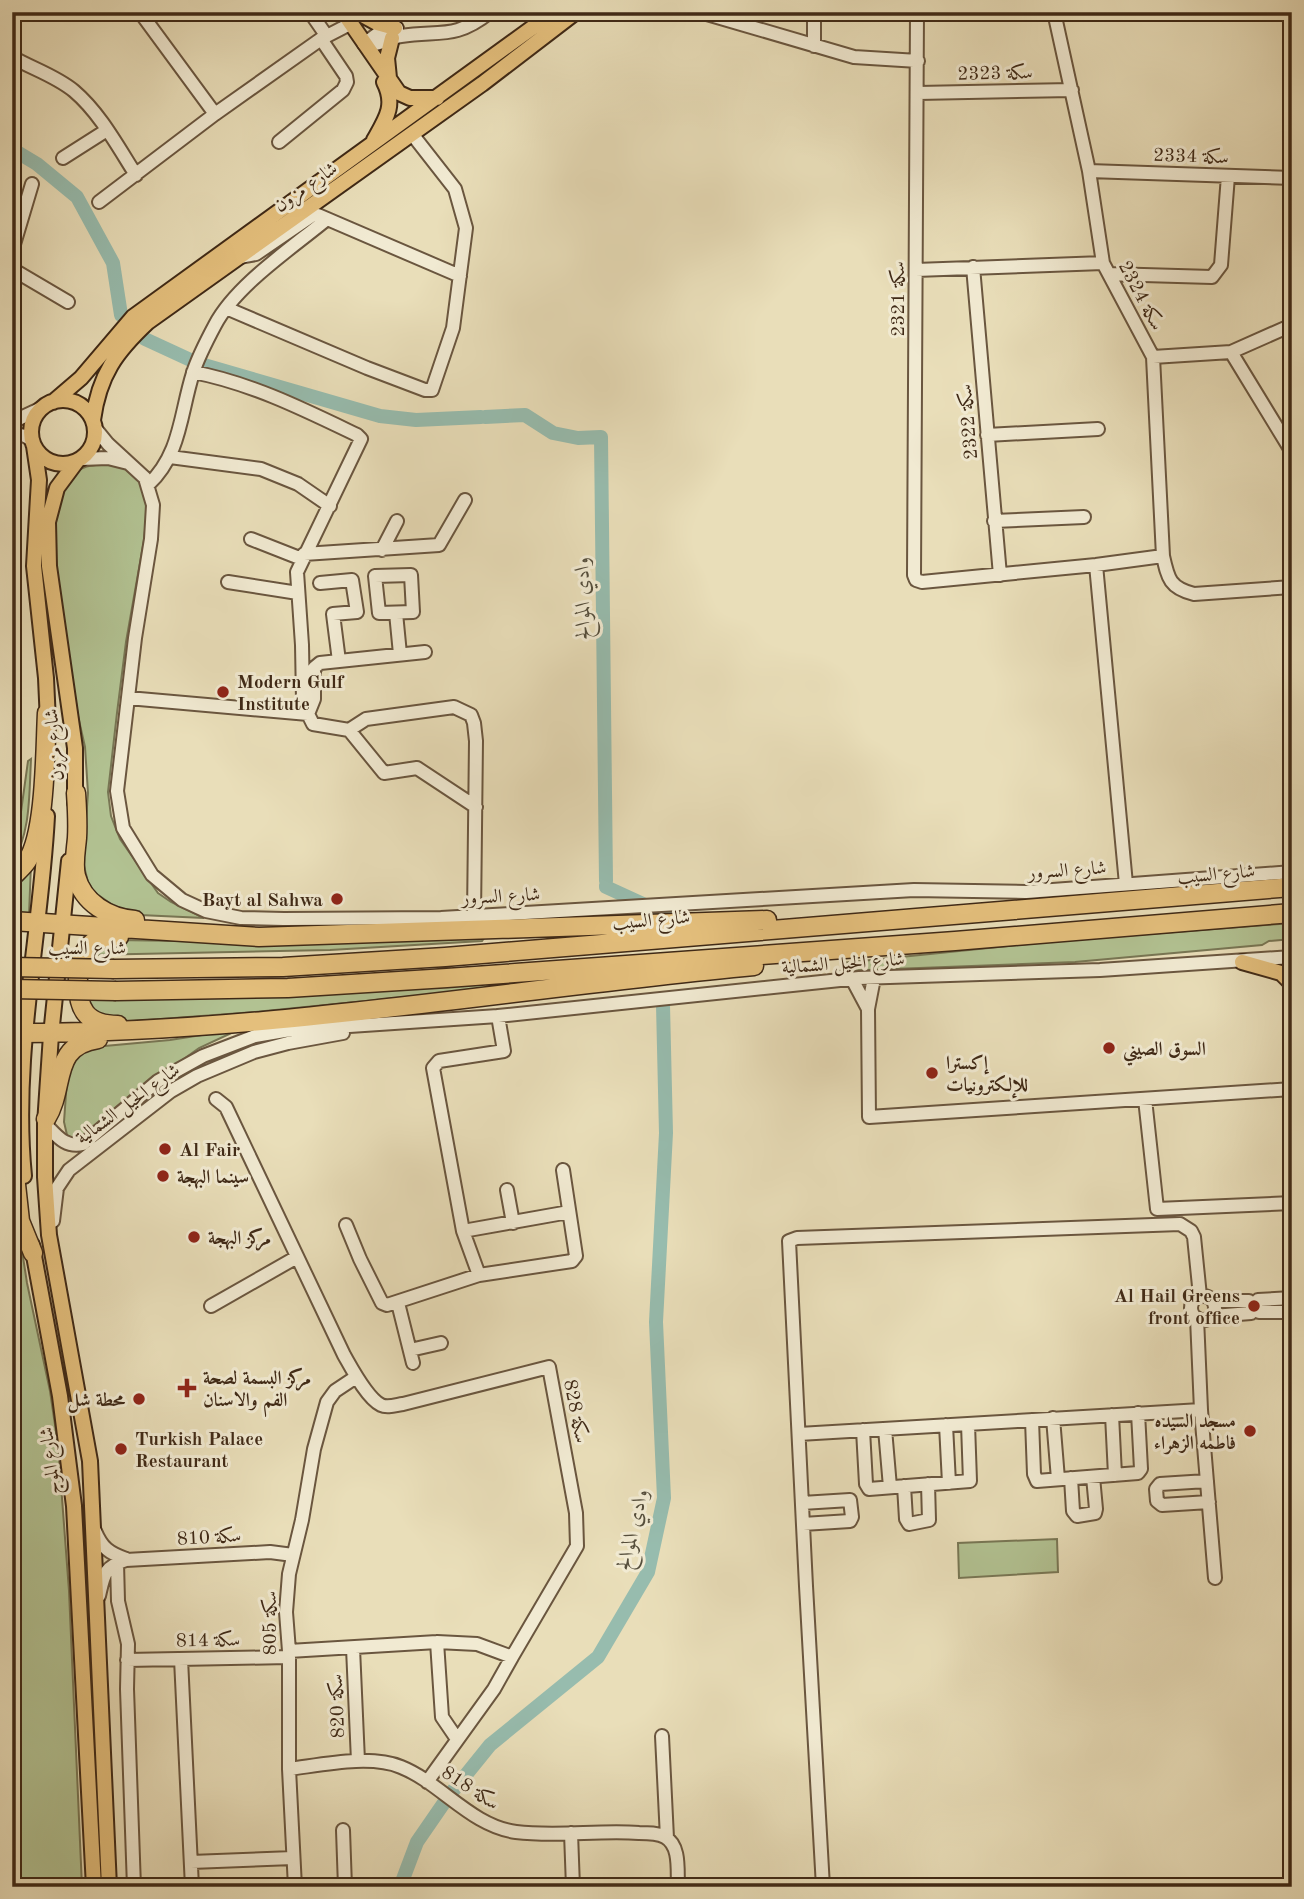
<svg xmlns="http://www.w3.org/2000/svg" width="1304" height="1899" font-family="'Old Standard TT',Amiri,serif">
	<rect width="100%" height="100%" fill="#e9deb9"/>
	<filter id="stains"><feTurbulence type="fractalNoise" baseFrequency=".00286" numOctaves="4"/><feColorMatrix values="0 0 0 0 .2 0 0 0 0 .09 0 0 0 0 .02 0 0 0 .5 -.17"/></filter>
	<radialGradient id="worn" r=".72"><stop offset=".6" stop-color="#630" stop-opacity="0"/><stop offset="1" stop-color="#630" stop-opacity=".3"/></radialGradient>
	<path fill="#b2c292" stroke="#787654" stroke-width="2" d="M111 464 126 467 139 481 145 491 147 510 144 540 126 642 117 713 108 792 111 816 120 839 158 893 171 902 204 918 140 915 114 906 94 892 88 882 83 862 88 793 85 747 78 716 57 578C54 547 49 493 78 471 87 464 100 465 111 464Z
		M31 759C29 796 31 831 12 865V832L20 819 28 761Z
		M31 864 29 915 12 914V887Z
		M1292 923V939L1269 941 1262 945 1075 962 840 971 842 963 1058 941Z
		M485 937 482 941 330 950 88 955 116 940 298 943Z
		M508 982 506 987 255 1012 107 1023 83 1000Z
		M240 1029 199 1048 119 1105 82 1136 72 1138 67 1135 64 1122 68 1066 83 1048 170 1040Z
		M12 1185 27 1283 50 1391 58 1445 69 1591 82 1887H12Z
		M1057 1539 1058 1572 959 1578 958 1543Z"/>
	<g fill="none" stroke-linecap="round" stroke-linejoin="round">
		<path stroke="#97bcae" stroke-width="14" d="M12 149 37 164 77 197 113 263 121 315
			M145 339 197 363 380 416 416 420 481 417
			M485 417 525 415 553 433 578 438 601 437 606 881
			M606 885V887L665 914
			M400 1887 417 1842 448 1797 490 1745 598 1657 648 1572 664 1498 656 1322 666 1133 663 1005"/>
		<defs>
			<path id="minor" d="M140 12 215 114
				M310 12 326 35
				M700 12 854 57 918 61
				M917 12 914 575 916 580 922 582 1096 565 1163 556
				M1054 12 1089 171 1103 263 1153 357 1163 556C1168 579 1170 588 1194 594L1292 587
				M364 44C378 47 387 38 401 36 439 30 455 40 490 12
				M364 44 380 32 397 28
				M814 46V12
				M12 57C33 69 56 76 74 91 100 113 118 147 136 175
				M918 93 1072 90
				M279 142 343 90 347 82 346 76 321 39
				M63 158 107 130
				M1089 171 1292 178
				M99 202 215 114 321 39 350 24
				M12 251 32 184
				M240 257 256 254 313 215H318L460 276
				M973 267 1000 575
				M12 269 68 302
				M916 270 1103 263
				M1109 274 1212 277 1221 265 1228 176
				M226 308 367 368 425 390H432L453 328 466 228 455 189 412 134
				M1231 352 1292 452
				M1153 357 1231 352 1292 325
				M12 422 44 407
				M95 428 108 444 145 478 153 505 151 539 135 638 117 791 123 828 152 875 182 900 206 911 241 918 284 919 441 918 914 890 1026 892 1292 872
				M12 433 25 436 32 440
				M987 435 1098 429
				M170 457 261 469 298 484 330 506
				M81 459 108 458 128 463
				M148 485C181 454 180 414 193 373 198 357 207 340 215 325 236 285 292 248 327 219
				M994 521 1084 517
				M251 539 302 559
				M382 550 397 521
				M304 554 439 545 465 500
				M1096 565 1126 884
				M411 575 413 612 379 613 375 576Z
				M228 582 298 593
				M320 583 352 580 357 612 333 614 339 661
				M396 613 400 654
				M425 652 320 663 314 668V699L308 714 313 724 349 730 366 719 454 707 471 715 474 723 476 741 474 916
				M128 698 308 714 303 700 302 645 297 572 361 439 357 435C305 410 251 383 193 372
				M349 730 384 773 417 768 476 807
				M874 978 868 1009 869 1117 1292 1089
				M852 979 868 1009
				M216 1099 226 1107 344 1355C352 1369 367 1398 381 1405 387 1408 396 1405 403 1404L549 1367 576 1513 577 1546 512 1657 477 1644 437 1642 289 1651
				M1145 1099 1157 1209 1292 1203
				M45 1124C57 1136 65 1148 83 1144L158 1081 203 1056 255 1036 290 1030 498 1016 859 978 1100 970 1292 957
				M507 1190 513 1223
				M53 1221 57 1188 69 1170 171 1091 197 1076 254 1052 288 1043 343 1033
				M346 1225 360 1259 382 1303 387 1305 479 1275 572 1261 576 1256 563 1170
				M463 1231 569 1212
				M479 1275 463 1231 433 1068 439 1061 504 1051 498 1016
				M1191 1308a12 12 0 1 1 24 0a12 12 0 1 1-24 0Z
				M1258 1300 1292 1298
				M1213 1301H1249
				M398 1303 413 1363
				M211 1306 297 1257
				M1259 1312H1292
				M1213 1316 1251 1313
				M1197 1318 1201 1410 1215 1578
				M410 1350 441 1343
				M1112 1415 1115 1475
				M1053 1418 1058 1479
				M1032 1420 1034 1474 1037 1481 1138 1473 1141 1469 1138 1413
				M946 1425 949 1483
				M885 1429 890 1487
				M863 1430 866 1484 869 1489 970 1481 968 1424
				M799 1434 1201 1410
				M1071 1478 1073 1511 1077 1516 1095 1513 1096 1509 1093 1477
				M1207 1481 1160 1484 1156 1489 1157 1501 1162 1505 1209 1502
				M904 1486 906 1519 909 1524 929 1520 928 1484
				M802 1503 850 1500 852 1517 850 1521 803 1524
				M95 1531C102 1548 109 1553 126 1559
				M117 1563 118 1601 128 1644 127 1689 134 1887
				M99 1596C104 1574 104 1567 126 1560L270 1552 293 1555
				M437 1642 442 1717 457 1739
				M353 1648 358 1761
				M181 1659 192 1887
				M127 1660 288 1657
				M662 1736 667 1838
				M289 1769C321 1765 370 1754 401 1767 441 1783 471 1826 516 1832 557 1837 599 1830 639 1833 648 1833 658 1833 665 1837 681 1846 677 1871 678 1887
				M427 1782 494 1689 512 1657
				M343 1830 345 1887
				M571 1833 573 1887
				M191 1862 293 1858
				M295 1887 289 1769V1651L286 1612 289 1574 302 1520 314 1449 327 1402 335 1391 356 1377
				M823 1887 806 1586 789 1241 797 1238 1180 1224 1191 1231 1194 1237 1200 1296"/>
			<path id="major" d="M343 12 399 93 410 98H437
				M357 12 377 23 395 28
				M389 78 387 58 392 38
				M374 140C386 119 396 105 384 82
				M31 432a32 32 0 1 1 64 0a32 32 0 1 1-64 0Z
				M53 402 81 378 133 317 554 12
				M93 420C99 375 116 352 148 322L482 84 576 12
				M34 446 39 480 34 566 46 678 48 722
				M75 803V748L49 566 48 522 57 488 77 461
				M69 861 51 1035 45 1124V1177L49 1235 90 1461 109 1887
				M1242 962 1281 973 1292 984
				M24 1176C12 1056 41 935 47 816
				M32 1245 60 1396 74 1506 94 1887"/>
			<path id="highway" d="M76 793C77 808 78 822 77 838 76 850 73 864 76 876 83 903 109 918 135 920
				M12 877C17 872 23 867 27 861 46 833 45 749 47 713
				M12 921 259 937 767 920
				M114 969 283 967 445 957 1292 887
				M116 991 288 988 447 978 955 941 1292 913
				M118 1025C85 1025 77 1008 78 978 79 965 82 951 92 943 100 937 110 937 119 937
				M12 1033C261 1034 507 989 754 966
				M46 1119C66 1087 50 1046 98 1039
				M12 1148 20 1221 33 1253"/>
		</defs>
		<use href="#minor" stroke="#6a563f" stroke-width="16"/>
		<use href="#major" stroke="#3f2916" stroke-width="18"/>
		<use href="#highway" stroke="#3f2916" stroke-width="21"/>
		<use href="#minor" stroke="#f1ead2" stroke-width="12"/>
		<use href="#major" stroke="#e4bf7c" stroke-width="14"/>
		<use href="#highway" stroke="#e4bf7c" stroke-width="18"/>
		<defs>
			<path id="highway-bridge" d="M12 967 114 969
				M12 989 116 991"/>
		</defs>
		<use href="#highway-bridge" stroke="#3f2916" stroke-width="21" stroke-linecap="butt"/>
		<use href="#highway-bridge" stroke="#e4bf7c" stroke-width="18"/>
	</g>
	<g fill="#8f2418" stroke="#f1ead2" stroke-width="2.5">
		<circle cx="223" cy="692" r="7"/>
		<circle cx="337" cy="899" r="7"/>
		<circle cx="1109" cy="1048" r="7"/>
		<circle cx="932" cy="1073" r="7"/>
		<circle cx="165" cy="1149" r="7"/>
		<circle cx="163" cy="1176" r="7"/>
		<circle cx="194" cy="1237" r="7"/>
		<circle cx="1254" cy="1306" r="7"/>
		<path d="M183.5 1377.5h7v7h7v7h-7v7h-7v-7h-7v-7h7z"/>
		<circle cx="139" cy="1399" r="7"/>
		<circle cx="1250" cy="1431" r="7"/>
		<circle cx="121" cy="1449" r="7"/>
	</g>
	<g text-anchor="middle" stroke-width="6" stroke-linejoin="round" paint-order="stroke">
		<g font-size="19" fill="#3f2916" stroke="#f1ead2">
			<text transform="translate(995 72) rotate(-1)" y="7">سكة 2323</text>
			<text transform="translate(1191 155) rotate(2)" y="7">سكة 2334</text>
			<text transform="translate(305 186) rotate(-35)" y="7">شارع مزون</text>
			<text transform="translate(1142 295) rotate(62)" y="7">سكة 2324</text>
			<text transform="translate(897 299) rotate(-90)" y="7">سكة 2321</text>
			<text transform="translate(967 422) rotate(-95)" y="7">سكة 2322</text>
			<text transform="translate(53 745) rotate(-95)" y="7">شارع مزون</text>
			<text transform="translate(1067 869) rotate(-4)" y="7">شارع السرور</text>
			<text transform="translate(1216 873) rotate(-5)" y="7">شارع السيب</text>
			<text transform="translate(501 895) rotate(-3)" y="7">شارع السرور</text>
			<text transform="translate(651 919) rotate(-5)" y="7">شارع السيب</text>
			<text x="87" y="954">شارع السيب</text>
			<text transform="translate(843 962) rotate(-4)" y="7">شارع الحيل الشمالية</text>
			<text transform="translate(127 1103) rotate(-36)" y="7">شارع الحيل الشمالية</text>
			<text transform="translate(577 1411) rotate(79)" y="7">سكة 828</text>
			<text transform="translate(49 1461) rotate(-97)" y="7">شارع الموج</text>
			<text transform="translate(209 1536) rotate(-3)" y="7">سكة 810</text>
			<text transform="translate(269 1623) rotate(-90)" y="7">سكة 805</text>
			<text transform="translate(208 1639) rotate(-1)" y="7">سكة 814</text>
			<text transform="translate(336 1706) rotate(-92)" y="7">سكة 820</text>
			<text transform="translate(471 1787) rotate(33)" y="7">سكة 818</text>
		</g>
		<g font-size="19" font-weight="bold" fill="#3f2916" stroke="#f1ead2" text-anchor="start">
			<text x="237" y="688">Modern Gulf<tspan x="237" dy="22">Institute</tspan></text>
			<text x="323" y="906" text-anchor="end">Bayt al Sahwa</text>
			<text x="1123" y="1055">السوق الصيني</text>
			<text x="946" y="1069">إكسترا<tspan x="946" dy="22">للإلكترونيات</tspan></text>
			<text x="179" y="1156">Al Fair</text>
			<text x="177" y="1183">سينما البهجة</text>
			<text x="208" y="1244">مركز البهجة</text>
			<text x="1240" y="1302" text-anchor="end">Al Hail Greens<tspan x="1240" dy="22">front office</tspan></text>
			<text x="203" y="1384">مركز البسمة لصحة<tspan x="203" dy="22">الفم والاسنان</tspan></text>
			<text x="125" y="1406" text-anchor="end">محطة شل</text>
			<text x="1236" y="1427" text-anchor="end">مسجد السيده<tspan x="1236" dy="22">فاطمه الزهراء</tspan></text>
			<text x="135" y="1445">Turkish Palace<tspan x="135" dy="22">Restaurant</tspan></text>
		</g>
		<g font-size="21" font-style="italic" fill="#554e3c" stroke="#f1ead2">
			<text transform="translate(582 598) rotate(-91)" y="7">وادي الموالح</text>
			<text transform="translate(632 1529) rotate(-77)" y="7">وادي الموالح</text>
		</g>
	</g>
	<rect width="1304" height="1899" fill="none" stroke="#e9deb9" stroke-width="42"/>
	<rect x="14" y="14" width="1276" height="1871" fill="none" stroke="#3f2916" stroke-width="3.5"/>
	<rect x="21" y="21" width="1262" height="1857" fill="none" stroke="#3f2916" stroke-width="2"/>
	<rect width="100%" height="100%" filter="url(#stains)"/>
	<rect width="100%" height="100%" fill="url(#worn)"/>
</svg>
